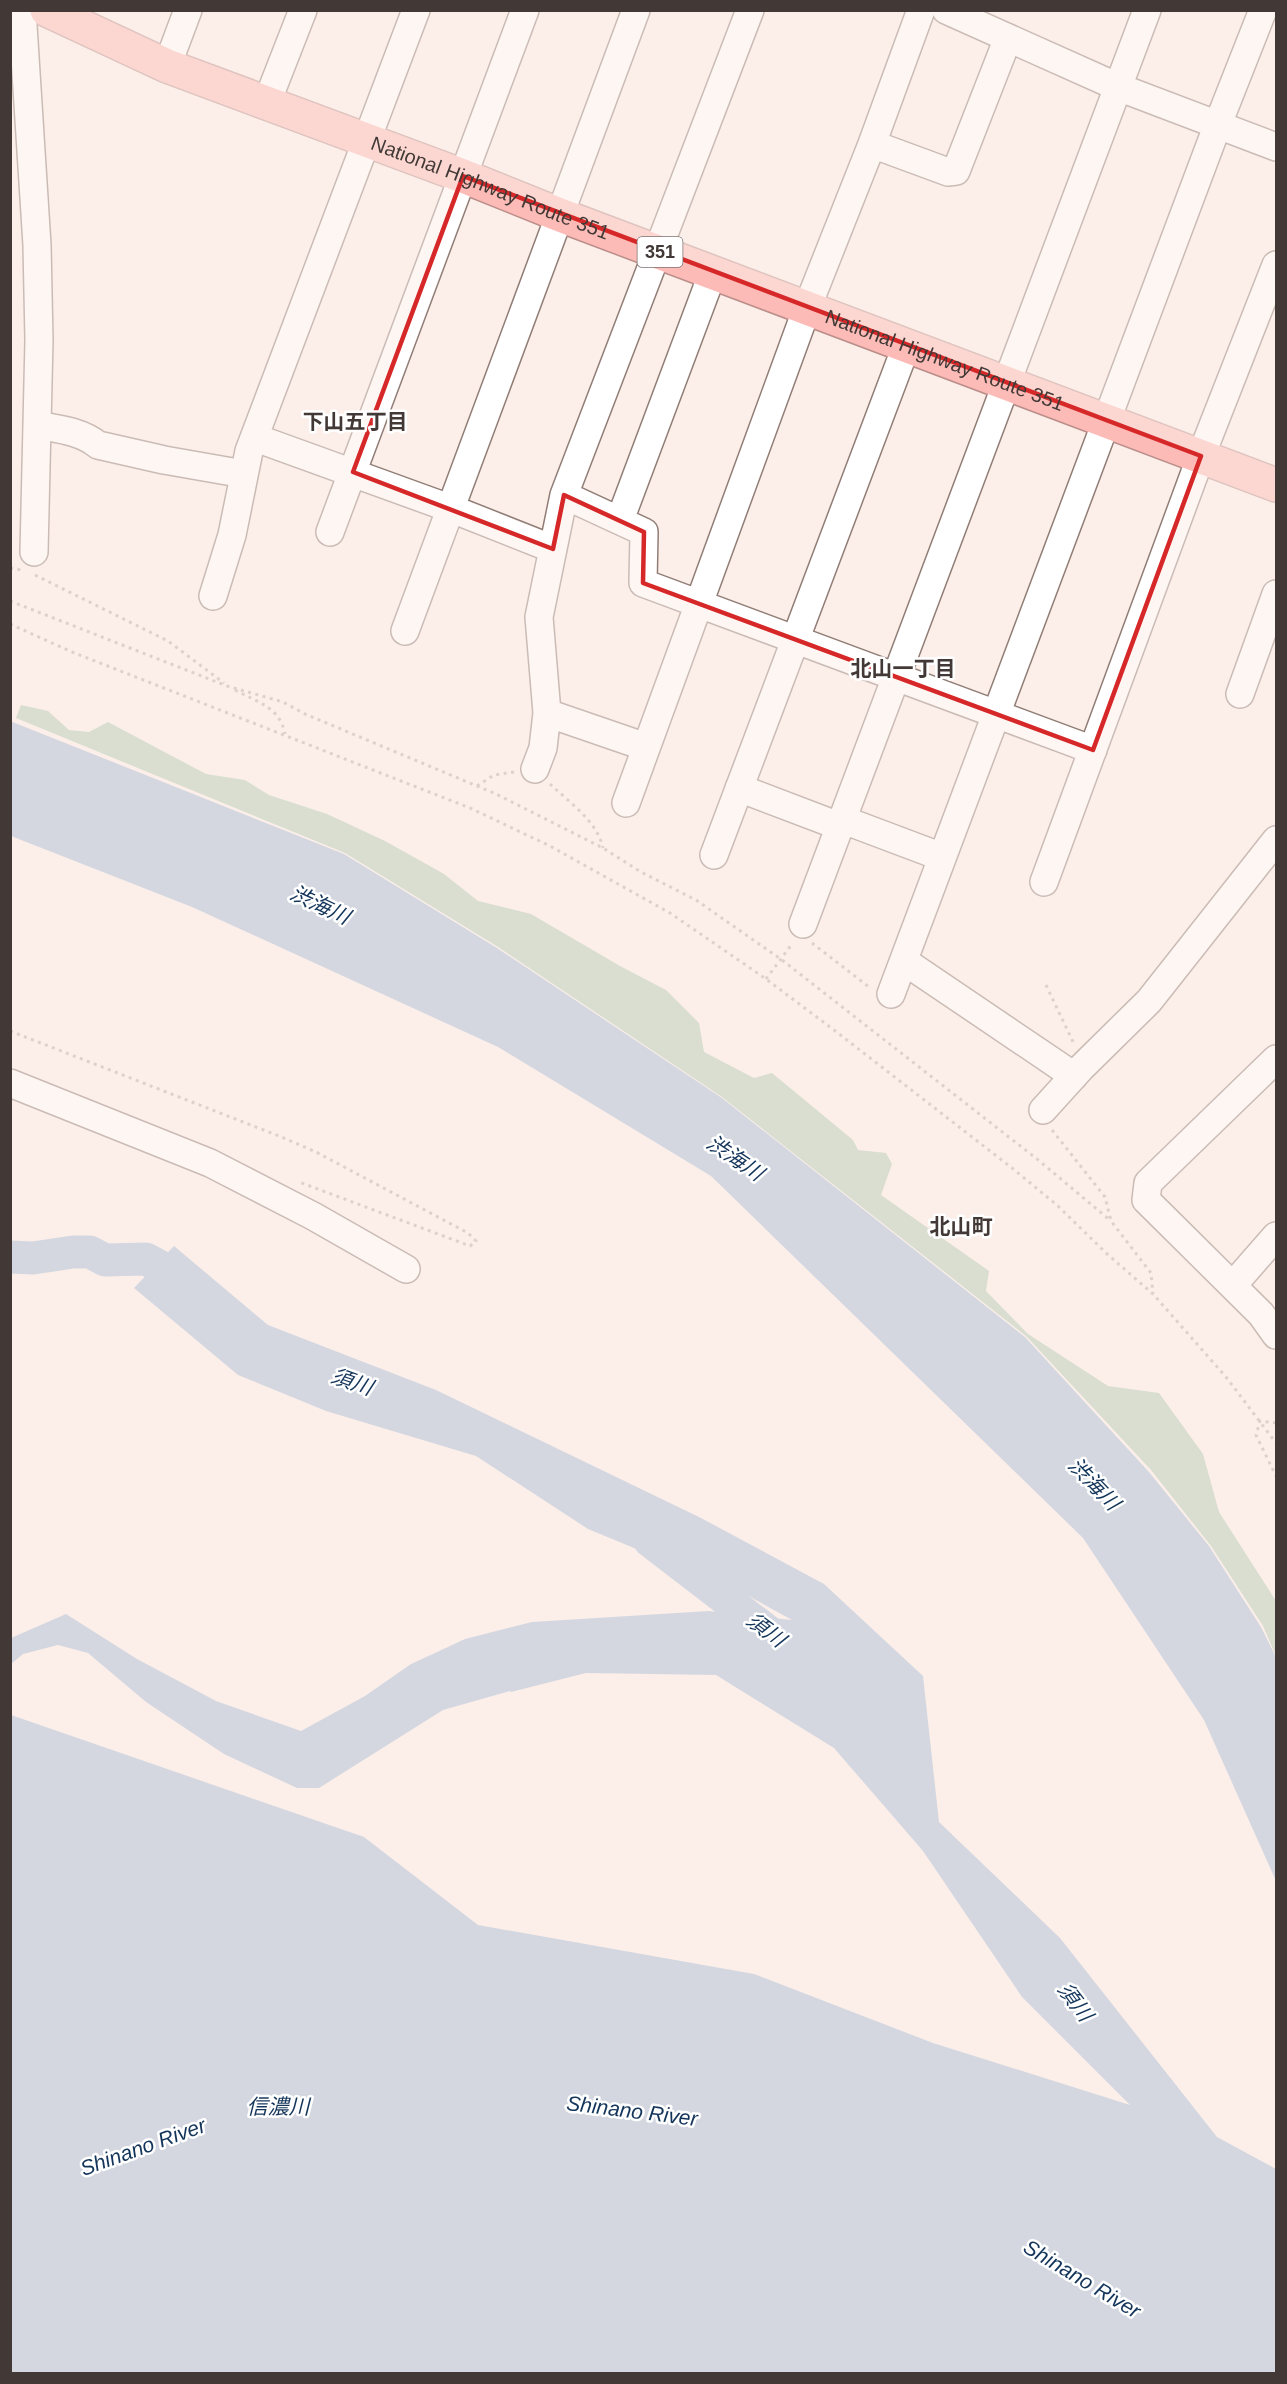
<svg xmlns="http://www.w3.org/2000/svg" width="1287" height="2384" font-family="Arial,'Noto Sans JP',sans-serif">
	<rect width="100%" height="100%" fill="#fcefea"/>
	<path fill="#afc9b4" d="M21 705 48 711 69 730 89 732 108 722 206 774 245 780 269 795 327 814 385 841 444 874 478 901 531 914 620 966 666 990 699 1023 704 1052 754 1078 772 1073 853 1140 858 1150 886 1153 892 1164 881 1195 989 1271 986 1291 1028 1334 1108 1386 1159 1393 1203 1454 1219 1512 1276 1601V1656L1263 1626 1211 1546 1151 1470 1026 1336 722 1097 498 947 345 853 16 718Z"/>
	<path fill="#a4bbd6" d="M10 721 344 854 497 948 722 1098 1025 1337 1149 1472 1209 1546 1261 1627 1276 1657V1881L1204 1720 1083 1538 711 1176 498 1047 192 907 11 836Z
		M174 1246 268 1325 436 1390 701 1518 824 1584 923 1676 939 1822 1060 1938 1217 2137 1276 2169V2373H11V1715L364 1837 478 1925 754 1974 933 2043 1130 2105 1022 1997 923 1851 834 1748 716 1675 586 1673 511 1692 510 1691 443 1710 319 1788H297L224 1754 146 1702 88 1653 58 1645 23 1654 11 1664V1638L66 1614 137 1659 216 1701 301 1731 365 1696 411 1664 435 1653 465 1639 532 1622 709 1611 792 1620 743 1593 588 1529 476 1456 326 1411 238 1375 134 1288Z"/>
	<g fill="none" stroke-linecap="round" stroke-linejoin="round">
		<path stroke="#a4bbd6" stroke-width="33" d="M10 1257 33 1258 73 1252H90L105 1260 146 1259 163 1268 190 1296
			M650 1541 783 1643"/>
		<defs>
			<path id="minor" d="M22 10 37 245 39 340 34 552
				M946 10 1118 87 1276 147
				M167 66 188 10
				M267 102 303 10
				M872 144 948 172 956 171 1008 38
				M37 425C58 429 81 431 98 445L164 460 244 474
				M256 438 452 509 553 549
				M564 495 644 532 643 583 1093 750
				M620 520 713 272
				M330 532 525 10
				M213 596 232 535 249 451 416 10
				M405 631 636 10
				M1240 694 1276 594
				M547 713 646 747
				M535 769 543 748 547 713 539 617 564 495 750 10
				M739 788 839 826
				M626 803 807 308 872 144 921 10
				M841 819 942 857
				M714 855 907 344
				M1044 882 1201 456 1276 265
				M803 924 1147 10
				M904 961 1074 1076
				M891 994 1218 124 1263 10
				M1276 1059 1148 1183 1146 1200 1261 1314 1276 1335
				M10 1083 210 1163 313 1216 406 1269
				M1043 1110 1081 1068 1149 1001 1276 840
				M1233 1285 1276 1236"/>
			<g id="highway">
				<path id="s1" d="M47 10 167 66 463 176 560 215 1276 485"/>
			</g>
		</defs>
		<use href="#minor" stroke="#917d76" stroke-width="30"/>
		<use href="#highway" stroke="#bb8e8a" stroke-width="36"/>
		<path stroke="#baaeaa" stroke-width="3" stroke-dasharray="3 4.5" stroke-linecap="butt" d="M10 568 21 570
			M35 575 168 641 224 683
			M10 601 227 686 283 702 305 714 496 794 603 848 641 872 696 900 782 960 1037 1159 1111 1221
			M10 624 72 652 470 808 550 846 670 913 766 979 834 1030 1012 1168 1058 1206 1106 1253 1153 1294 1226 1377 1276 1443
			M235 690C257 702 280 707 285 734
			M550 784C570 803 597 821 603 848
			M477 786 494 775 514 772
			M812 943 869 987
			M766 979 792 944
			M1046 985 1074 1044
			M10 1031 279 1136 316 1152 468 1233 476 1241 470 1246 299 1182
			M1052 1130 1105 1197 1111 1221 1151 1273 1153 1294
			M1276 1423 1260 1421 1256 1435 1276 1476"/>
		<use href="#minor" stroke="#fff" stroke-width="27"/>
		<use href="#highway" stroke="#fcbbb7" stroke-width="33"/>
	</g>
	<path d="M0 0H1287V2384H0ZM463 176 1201 456 1093 750 643 583 644 532 564 495 553 549 353 472Z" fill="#fcefea" fill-opacity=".55" fill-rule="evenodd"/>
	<path fill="none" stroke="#d62828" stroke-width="4.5" stroke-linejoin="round" d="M463 176 1201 456 1093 750 643 583 644 532 564 495 553 549 353 472Z"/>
	<g text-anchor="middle" stroke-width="5" stroke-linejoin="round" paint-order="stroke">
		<rect fill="#fff" stroke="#7b7472" stroke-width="1.5" x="637.5" y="237" width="45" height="30" rx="4.5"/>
		<g font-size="18" font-weight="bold" fill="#423936">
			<text x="660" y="258">351</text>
		</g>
		<g font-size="20" fill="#423936" stroke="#fff">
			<text dy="7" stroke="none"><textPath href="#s1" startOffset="478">National Highway Route 351</textPath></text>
			<text dy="7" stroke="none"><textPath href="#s1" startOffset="964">National Highway Route 351</textPath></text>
		</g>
		<g font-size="21" font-weight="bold" fill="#423936" stroke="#fff">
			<text x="355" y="429">下山五丁目</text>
			<text x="903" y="676">北山一丁目</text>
			<text x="961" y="1234">北山町</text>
		</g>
		<g font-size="21" font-style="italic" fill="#14355a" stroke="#fff">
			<text transform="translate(320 905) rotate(25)" y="7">渋海川</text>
			<text transform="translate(735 1158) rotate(34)" y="7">渋海川</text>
			<text transform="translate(352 1382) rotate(19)" y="7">須川</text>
			<text transform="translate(1094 1484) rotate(46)" y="7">渋海川</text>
			<text transform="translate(766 1630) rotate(37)" y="7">須川</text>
			<text transform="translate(1075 2002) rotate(53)" y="7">須川</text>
			<text x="278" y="2114">信濃川</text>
			<text transform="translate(632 2111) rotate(7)" y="7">Shinano River</text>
			<text transform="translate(143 2147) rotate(-20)" y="7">Shinano River</text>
			<text transform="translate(1082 2279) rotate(31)" y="7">Shinano River</text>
		</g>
	</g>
	<rect width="1287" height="2384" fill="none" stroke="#423936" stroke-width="24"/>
</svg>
